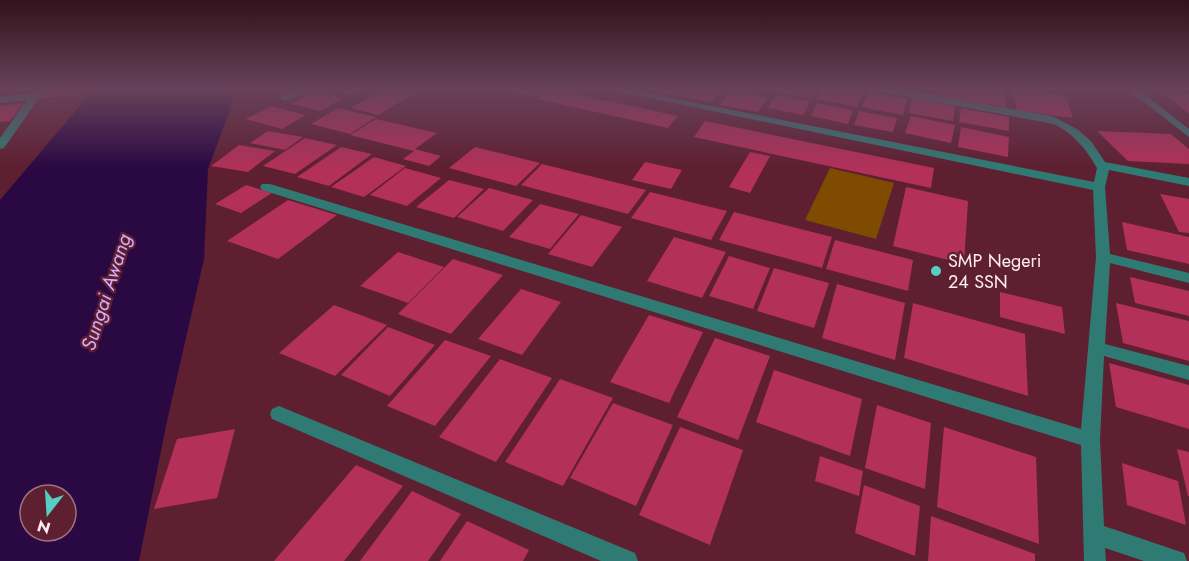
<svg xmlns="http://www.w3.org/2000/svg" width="1189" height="561" font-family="Jost,sans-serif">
	<rect width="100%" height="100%" fill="#5e1f31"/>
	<path fill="#7f4b00" d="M830 168 894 183 876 239 805 220Z"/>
	<path fill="#2a0942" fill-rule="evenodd" d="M94 89H233L230 110 208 169 204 259 167 421 139 561H0V200ZM30 495H66V531H30Z"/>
	<path fill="#b23059" d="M47 89H79L74 95 40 98Z
		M330 89H362L351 95Z
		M384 89H421L378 115 351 108Z
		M500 89H543L534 97Z
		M549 89H551L678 116 668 128 537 99Z
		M650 89H676L672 95Z
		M683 89H722L712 102 677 96Z
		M776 89H816L812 98 774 91Z
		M821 89H849L863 92 857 107 816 99Z
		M938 89 1004 90 1006 107 938 96Z
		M1013 89 1066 96 1073 118 1017 110Z
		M314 91 343 98 321 111 292 104Z
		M730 91 767 98 758 112 719 105Z
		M868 92 907 99 903 115 862 107Z
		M1163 92 1189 94V114Z
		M776 95 810 101 803 115 768 108Z
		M912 98 955 106 953 121 909 113Z
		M24 103 10 121 0 122V106Z
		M817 103 853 110 848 124 811 116Z
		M271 106 306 115 282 129 246 119Z
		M338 108 376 117 350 134 311 124Z
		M961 108 1009 117V131L959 122Z
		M859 111 897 118 893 132 854 125Z
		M911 116 955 125 951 143 905 133Z
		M376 119 437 133 415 149 441 156 429 166 403 159 414 151 350 135Z
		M705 121 934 168 931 188 694 137Z
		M961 127 1009 137 1008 157 958 147Z
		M268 131 303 137 285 150 250 143Z
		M1097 131 1171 134 1189 149V164L1128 161Z
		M305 138 337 145 295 174 263 166Z
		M239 145 275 151 248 172 211 166Z
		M341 147 372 154 329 186 297 177Z
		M475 147 540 163 516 186 449 168Z
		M750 152 770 156 750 193 729 187Z
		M374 157 406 166 364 197 331 187Z
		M645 162 682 170 671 189 632 180Z
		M542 164 646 190 628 214 521 185Z
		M405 168 441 178 407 206 370 195Z
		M449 180 484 189 454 218 416 207Z
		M246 185 272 193 241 213 215 204Z
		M906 187 968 201 964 264 893 246Z
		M489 188 533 200 503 231 457 217Z
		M650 192 727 211 711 240 631 218Z
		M1160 194 1189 199V233L1179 232Z
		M288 200 337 215 278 259 227 241Z
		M540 204 579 214 550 249 509 237Z
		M734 212 832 237 822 268 719 240Z
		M581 215 622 227 592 267 548 254Z
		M1122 222 1189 237V264L1127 250Z
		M674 237 726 252 702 298 647 281Z
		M835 240 913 260 908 291 826 269Z
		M398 252 444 267 408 303 360 286Z
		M729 256 770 268 753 309 709 296Z
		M453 259 503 275 451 334 398 314Z
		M774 268 829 283 814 328 757 311Z
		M1130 277 1189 291V316L1135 303Z
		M837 284 905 303 895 360 822 338Z
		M521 289 561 302 522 355 478 339Z
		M1000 292 1062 307 1065 334 1000 317Z
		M913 303 1025 334 1028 396 904 358Z
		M1116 303 1189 321V361L1123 343Z
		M334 305 387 325 335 376 279 353Z
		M649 315 703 332 669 403 610 382Z
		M388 327 435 345 390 396 341 375Z
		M715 338 770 356 738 440 677 417Z
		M445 340 491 356 435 426 387 406Z
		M500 359 552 378 496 462 439 437Z
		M1109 363 1189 385V429L1116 407Z
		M774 370 862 399 850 456 756 422Z
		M560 379 613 398 563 486 505 462Z
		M613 403 673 425 636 506 570 478Z
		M877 405 931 423 925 489 865 468Z
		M680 427 743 450 710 545 639 515Z
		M944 427 1036 457 1039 544 937 507Z
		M235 429 217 498 154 509 177 439Z
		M1177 449 1189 452V496H1188Z
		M820 456 863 471 859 496 815 481Z
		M1122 463 1178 481 1186 525 1127 505Z
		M356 465 403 486 344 561H274Z
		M864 485 920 506 915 556 855 533Z
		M412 491 461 514 428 561H360Z
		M931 516 1035 554V561H928Z
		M467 521 529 550 523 561H440Z"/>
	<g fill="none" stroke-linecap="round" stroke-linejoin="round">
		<path fill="#2f7b74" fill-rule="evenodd" d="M37 89H49L39 98 4 148 0 149V138L27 100 0 103V97L32 93Z
			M295 89H308L289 100H281V96Z
			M606 89H627L1094 182 1097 168C1086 149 1074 134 1054 124L882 92 877 89H900L1052 116 1077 129 1091 141 1105 162 1189 178V186L1109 170 1105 187 1110 254 1189 273V283L1110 263 1105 344 1189 366V380L1104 356 1100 440 1104 526 1184 553 1187 561H1144L1105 548 1106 561H1084L1081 445 262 190 260 187 262 184H270L1081 429 1096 257 1093 190Z
			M1127 89H1138L1189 129V137Z
			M279 406 635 553 638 561H601L272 419 270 414 272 409Z"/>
	</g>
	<linearGradient id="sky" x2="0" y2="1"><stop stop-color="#34111b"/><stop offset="0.53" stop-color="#68425a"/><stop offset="1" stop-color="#68425a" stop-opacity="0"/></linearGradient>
	<rect width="1189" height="168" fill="url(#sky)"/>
	<circle fill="#57cec2" stroke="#5e1f31" stroke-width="2" cx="936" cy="271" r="6"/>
	<g text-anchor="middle" stroke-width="4.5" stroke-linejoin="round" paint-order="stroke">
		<g font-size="18" fill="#feedf0" stroke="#5e1f31" text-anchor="start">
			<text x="948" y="267">SMP Negeri<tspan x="948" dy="21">24 SSN</tspan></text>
		</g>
		<g font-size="20" font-style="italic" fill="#d3acfd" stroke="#5e1f31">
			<text transform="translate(106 292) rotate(-72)" y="7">Sungai Awang</text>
		</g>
	</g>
	<g transform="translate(48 513) rotate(197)"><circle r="28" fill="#5e1f31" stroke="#9e717d" stroke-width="1.5"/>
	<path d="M0-4.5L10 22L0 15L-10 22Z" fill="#57cec2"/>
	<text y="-9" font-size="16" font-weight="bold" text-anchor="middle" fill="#feedf0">N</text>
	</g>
</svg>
